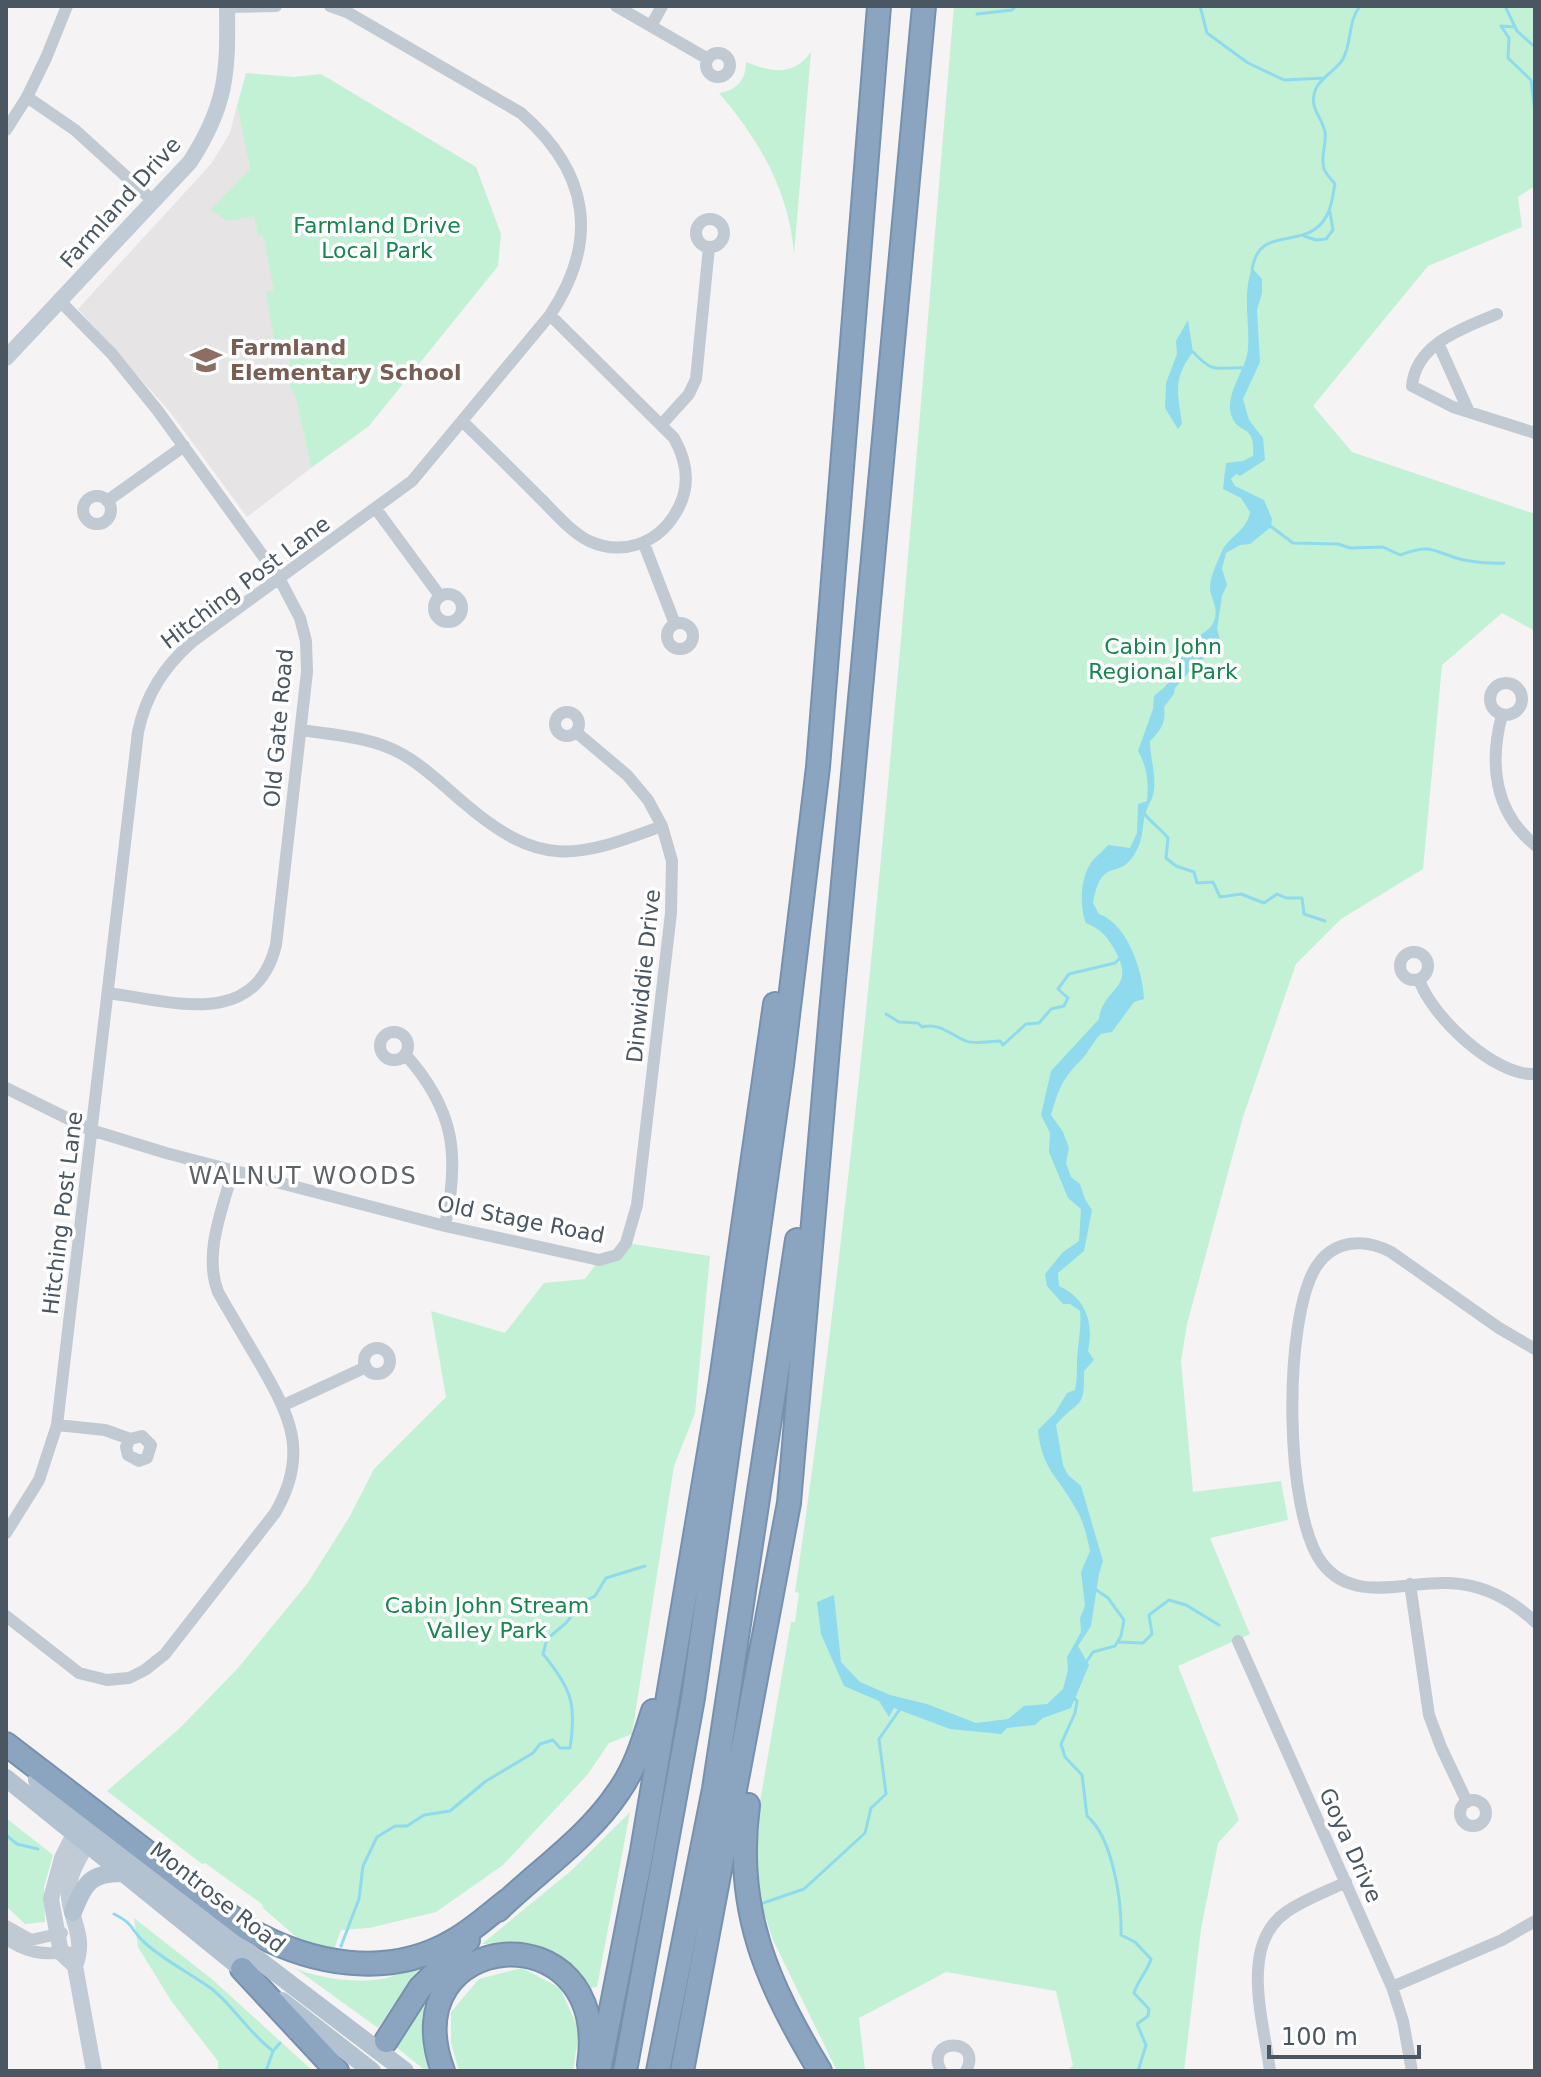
<svg xmlns="http://www.w3.org/2000/svg" width="1541" height="2077" font-family="'DejaVu Sans',sans-serif">
	<rect width="100%" height="100%" fill="#f5f3f3"/>
	<path fill="#e6e4e5" d="M237 105 311 468 247 517 170 412 78 309 211 164 230 133Z"/>
	<path fill="#c3f1d5" d="M954 6H1535V186L1518 197 1522 227 1428 266 1313 406 1352 452 1535 514V631L1502 613 1442 665 1423 869 1341 919 1296 964 1243 1117 1187 1324 1181 1361 1193 1492 1281 1481 1288 1520 1210 1538 1250 1634 1178 1666 1239 1820 1218 1843 1201 1929 1184 2071H1067L1073 2065 1056 1991 946 1972 859 2018 865 2071H837L773 1940 756 1887 759 1874 751 1854 791 1622H795L799 1593 795 1592C872 1066 909 535 954 6Z
		M811 52 794 255C790 193 759 139 719 93 736 91 746 80 746 62 771 72 793 77 811 52Z
		M246 73 294 77 321 74 476 167 501 234 498 266 369 426 311 468 296 398 289 383 293 382 286 345 275 346 266 292 274 290 263 235 258 236 254 216 228 221 210 210 250 169 237 106Z
		M626 1243 710 1256 695 1413 674 1466 632 1734 609 1743 588 1774 503 1865 436 1912 369 1928 341 1930 332 1955 310 1949 263 1908 262 1904 205 1863 202 1864 107 1791 180 1728 238 1668 307 1584 350 1516 374 1469 446 1397 431 1311 505 1333 544 1283 585 1279 599 1260Z
		M630 1812 597 1987 590 1988C561 1945 530 1944 482 1944L572 1870Z
		M6 1818 53 1855 44 1887 45 1922 25 1924 6 1906Z
		M134 1918 213 1980 313 2071H218V2061L172 2002 138 1947Z
		M423 1963 378 2028 295 1968C320 1979 354 1983 382 1979 396 1977 410 1968 423 1963Z
		M522 1968 560 1988 579 2030 573 2071H459L451 2043V2012L479 1979Z
		M438 1986 427 2018 428 2071H426L396 2047 418 2009Z"/>
	<path fill="#90daee" d="M1252 268 1262 279V293L1257 310 1260 362 1243 399 1249 420 1263 438 1265 460 1240 476 1236 474 1231 479 1235 486 1264 500 1272 519 1271 527 1250 544 1240 545 1226 553 1222 569 1227 585 1222 596 1217 629 1221 643 1220 649 1213 656 1206 657 1198 662 1175 688 1174 694 1164 707C1166 723 1161 730 1150 741 1150 758 1156 773 1154 791 1152 802 1145 809 1144 820 1142 833 1142 842 1134 855 1118 881 1102 855 1093 903L1099 914C1128 924 1143 972 1144 999L1134 1002 1112 1032 1101 1034C1093 1041 1089 1052 1082 1059 1062 1079 1059 1088 1051 1115L1063 1132 1069 1148 1066 1163 1071 1177 1080 1184 1085 1199 1092 1210 1084 1251 1058 1273 1059 1286C1086 1298 1094 1323 1088 1351L1094 1360 1084 1371C1085 1412 1078 1398 1056 1425L1063 1465 1068 1475 1081 1486 1103 1561 1099 1574 1091 1626 1078 1646 1089 1665 1071 1708 1043 1718 1035 1725 1007 1728 1001 1734 950 1729 894 1708 889 1717 879 1701 844 1686 821 1634 817 1602 834 1595 841 1662 860 1682 890 1695 927 1704 976 1723 1008 1719 1024 1706 1047 1704 1063 1689 1068 1670 1067 1657 1081 1632 1080 1618 1085 1606 1081 1572 1090 1551C1087 1537 1084 1522 1076 1509 1058 1476 1042 1470 1038 1430L1055 1413 1067 1393 1075 1390C1077 1380 1077 1373 1077 1364 1077 1346 1082 1329 1080 1311L1070 1304H1063L1047 1286 1045 1274 1063 1252 1079 1241 1081 1209 1068 1198 1049 1152 1050 1133 1041 1115 1051 1071 1099 1019C1103 986 1139 990 1113 947 1105 934 1100 929 1086 923 1079 906 1080 874 1094 859 1099 854 1103 851 1108 845L1130 848 1137 833 1138 804 1147 801C1149 782 1147 767 1138 751L1153 709 1154 696C1158 692 1165 688 1168 683 1178 669 1181 651 1194 640 1203 632 1212 630 1215 618 1218 607 1210 597 1210 587 1211 574 1217 563 1222 551 1229 536 1247 531 1250 512L1241 498 1223 489 1226 463 1243 461 1253 456C1256 422 1238 436 1231 415 1225 393 1246 370 1248 349 1250 320 1242 297 1252 268Z
		M1188 320 1193 352C1172 379 1178 393 1182 424L1178 429 1165 408 1166 383 1177 354 1176 341Z"/>
	<g fill="none" stroke-linecap="round" stroke-linejoin="round">
		<path stroke="#90daee" stroke-width="3" d="M1200 6 1207 33 1248 63 1284 80 1325 78
			M1505 6 1517 31 1535 47
			M977 14 1012 10 1016 6
			M1515 27 1501 26 1509 38 1508 58 1531 80 1535 112
			M1304 236 1316 240 1326 239 1333 230 1330 212
			M1252 270C1259 221 1307 254 1327 215 1332 207 1333 193 1335 184 1331 179 1326 174 1324 169 1320 156 1327 145 1325 132 1322 117 1309 108 1315 91 1319 78 1336 71 1343 59 1352 42 1348 21 1360 6
			M1193 352C1216 376 1216 366 1246 368
			M1269 525 1293 543 1338 544 1350 548 1383 547 1400 555C1435 542 1433 553 1464 560 1476 562 1491 564 1504 563
			M1143 812C1152 824 1158 826 1168 838L1166 858 1176 866 1194 872 1197 883 1213 882 1220 897 1241 894 1264 903 1277 894 1286 898H1302L1304 914 1325 921
			M886 1014 899 1022 918 1023 922 1027C939 1022 951 1035 966 1041 975 1045 990 1041 1000 1041L1003 1045 1026 1024 1039 1023 1051 1009 1064 1006 1068 998 1058 989 1069 974 1115 963 1121 957
			M1118 1642 1143 1643 1152 1634 1149 1615 1169 1600 1186 1605 1219 1625
			M1085 1664 1093 1652 1115 1646 1121 1636 1124 1620 1108 1598 1095 1589
			M1074 1698 1077 1701 1075 1713 1061 1744 1065 1757 1082 1775 1087 1816C1113 1838 1122 1902 1121 1935L1135 1942 1151 1959C1147 1972 1138 1980 1134 1993L1149 2009 1148 2016 1137 2024 1146 2045 1138 2071
			M6 1835 17 1844 38 1849
			M760 1904 804 1889 865 1833 871 1808 886 1794 879 1739 900 1709
			M114 1914C136 1925 130 1930 145 1943 165 1961 190 1973 212 1989 236 2009 248 2032 273 2051
			M341 1946 359 1899 363 1866 377 1837 395 1826H407L424 1815 450 1811 486 1781 533 1753 540 1744 553 1740 560 1748H570C577 1704 571 1688 543 1654L547 1639 566 1623 583 1602 595 1596 606 1578 645 1566
			M266 2071 273 2051 280 2043"/>
		<defs>
			<path id="highway" d="M6 1744 246 1928C308 1964 387 1980 453 1941 473 1930 490 1914 508 1900
				M748 1805C734 1910 767 1983 820 2071
				M498 1910C538 1871 588 1838 619 1791 636 1767 644 1739 653 1711
				M242 1969 337 2071
				M386 2041 420 1988 468 1940
				M443 2071C390 1928 612 1906 589 2065
				M599 2071 642 1851 720 1387 775 1004
				M625 2071 693 1698 782 1065 818 767 879 6
				M658 2071 714 1789 797 1240
				M682 2071 789 1503 831 1013 924 6"/>
		</defs>
		<use href="#highway" stroke="#7690ad" stroke-width="26"/>
		<path stroke="#c1cad2" stroke-width="12" d="M616 6 708 59
			M227 7 276 6
			M651 26 662 6
			M706 65a12 12 0 1 1 24 0a12 12 0 1 1-24 0Z
			M27 97 75 130 153 201
			M6 130 27 97 46 58 67 6
			M696 233a14 14 0 1 1 28 0a14 14 0 1 1-28 0Z
			M60 301 112 354 158 411 279 578 300 618 306 641 307 672 276 945C255 1030 171 1001 108 993
			M1497 314C1464 328 1416 343 1412 386L1453 407 1535 433
			M1438 343 1469 412
			M463 422C490 448 516 474 542 500 556 514 571 532 589 541 622 556 657 544 675 514 691 489 688 463 674 438L550 315
			M662 424 689 394 696 379 709 247
			M83 510a14 14 0 1 1 28 0a14 14 0 1 1-28 0Z
			M107 501 184 446
			M376 509 440 596
			M644 544 675 624
			M434 608a14 14 0 1 1 28 0a14 14 0 1 1-28 0Z
			M667 636a13 13 0 1 1 26 0a13 13 0 1 1-26 0Z
			M1490 699a16 16 0 1 1 32 0a16 16 0 1 1-32 0Z
			M555 724a12 12 0 1 1 24 0a12 12 0 1 1-24 0Z
			M1502 715C1489 763 1494 812 1535 845
			M301 730C335 735 372 737 402 754 425 767 444 786 464 803 540 868 574 859 662 826
			M1400 966a14 14 0 1 1 28 0a14 14 0 1 1-28 0Z
			M1419 979C1430 1015 1495 1077 1535 1074
			M380 1046a14 14 0 1 1 28 0a14 14 0 1 1-28 0Z
			M405 1054C455 1110 460 1155 445 1226
			M6 1088 91 1130 166 1153 445 1226 599 1260 617 1255 626 1243 637 1205 671 913 672 861 662 826 648 800 627 775 576 732
			M364 1361a13 13 0 1 1 26 0a13 13 0 1 1-26 0Z
			M1535 1349 1499 1328 1391 1252C1365 1238 1334 1239 1316 1267 1283 1320 1284 1513 1322 1563 1353 1604 1406 1581 1448 1583 1481 1584 1511 1599 1535 1622
			M284 1405 366 1367
			M57 1425 105 1430 130 1439 142 1436 151 1445 147 1458 139 1461 128 1455 126 1447 130 1439
			M6 1533 39 1480 57 1425 138 732C146 694 164 667 192 642L412 481 550 315C600 240 589 172 521 113L347 12 330 6
			M1410 1584 1429 1715 1441 1747 1467 1802
			M6 1616 79 1673 107 1680 129 1678 145 1670 165 1654 275 1513C310 1453 290 1416 259 1362 245 1338 231 1315 218 1292 203 1253 223 1208 233 1170
			M1238 1641 1392 1987 1403 2021 1412 2071
			M1460 1813a13 13 0 1 1 26 0a13 13 0 1 1-26 0Z
			M6 1926 31 1940 62 1933
			M6 1938C25 1953 43 1955 67 1952
			M1392 1987 1502 1940 1535 1921
			M941 2071C923 2037 984 2037 966 2071
			M1270 2071C1264 2023 1239 1946 1285 1913 1303 1900 1326 1892 1346 1882"/>
		<path stroke="#c1cbd6" stroke-width="16" d="M6 358 190 162C227 105 228 72 227 6
			M93 1835C84 1850 71 1868 69 1886 66 1916 88 1934 75 1966L94 2071
			M75 1966 61 1953 51 1899 62 1858 79 1824"/>
		<path stroke="#b3c2d1" stroke-width="18" d="M6 1778 253 1978
			M37 1780 222 1932 405 2071
			M73 1912C85 1883 90 1872 124 1873
			M282 2001 372 2071"/>
		<use href="#highway" stroke="#8ba5c1" stroke-width="22"/>
	</g>
	<defs>
		<symbol id="school-bare" viewBox="-9 -9 18 18"><path d="M0-5L7-2L0 1L-7-2ZM-4 1L0 2.5L4 1V4Q0 6-4 4Z" fill="#8d6e63" stroke="#fff" stroke-width="2.5" paint-order="stroke"/></symbol>
	</defs>
	<g fill-rule="evenodd">
		<use href="#school-bare" x="184" y="338" width="44" height="44"/>
	</g>
	<g text-anchor="middle" stroke-width="7" stroke-linejoin="round" paint-order="stroke">
		<g font-size="22" fill="#4a5661" stroke="#fff">
			<text transform="translate(120 202) rotate(-48)" y="8">Farmland Drive</text>
			<text transform="translate(245 582) rotate(-37)" y="8">Hitching Post Lane</text>
			<text transform="translate(278 728) rotate(-85)" y="8">Old Gate Road</text>
			<text transform="translate(643 976) rotate(-84)" y="8">Dinwiddie Drive</text>
			<text transform="translate(62 1213) rotate(-83)" y="8">Hitching Post Lane</text>
			<text transform="translate(521 1219) rotate(11)" y="8">Old Stage Road</text>
			<text transform="translate(1351 1845) rotate(66)" y="8">Goya Drive</text>
			<text transform="translate(218 1897) rotate(38)" y="8">Montrose Road</text>
		</g>
		<g font-size="22" fill="#17864f" stroke="#fff">
			<text x="377" y="233">Farmland Drive<tspan x="377" dy="25">Local Park</tspan></text>
			<text x="1163" y="654">Cabin John<tspan x="1163" dy="25">Regional Park</tspan></text>
			<text x="487" y="1613">Cabin John Stream<tspan x="487" dy="25">Valley Park</tspan></text>
		</g>
		<g font-size="22" font-weight="bold" fill="#785e54" stroke="#fff" text-anchor="start">
			<text x="230" y="355">Farmland<tspan x="230" dy="25">Elementary School</tspan></text>
		</g>
		<g font-size="24" letter-spacing="2" fill="#5f6368" stroke="#fff">
			<text x="303" y="1184">WALNUT WOODS</text>
		</g>
	</g>
	<rect width="1541" height="2077" fill="none" stroke="#4a5661" stroke-width="16"/>
	<path d="M1269 2045v12h150v-12" fill="none" stroke="#4a5661" stroke-width="4"/>
	<text x="1281" y="2045" font-size="24" fill="#4a5661" stroke="#ffffff" stroke-width="6" paint-order="stroke">100 m</text>
</svg>
